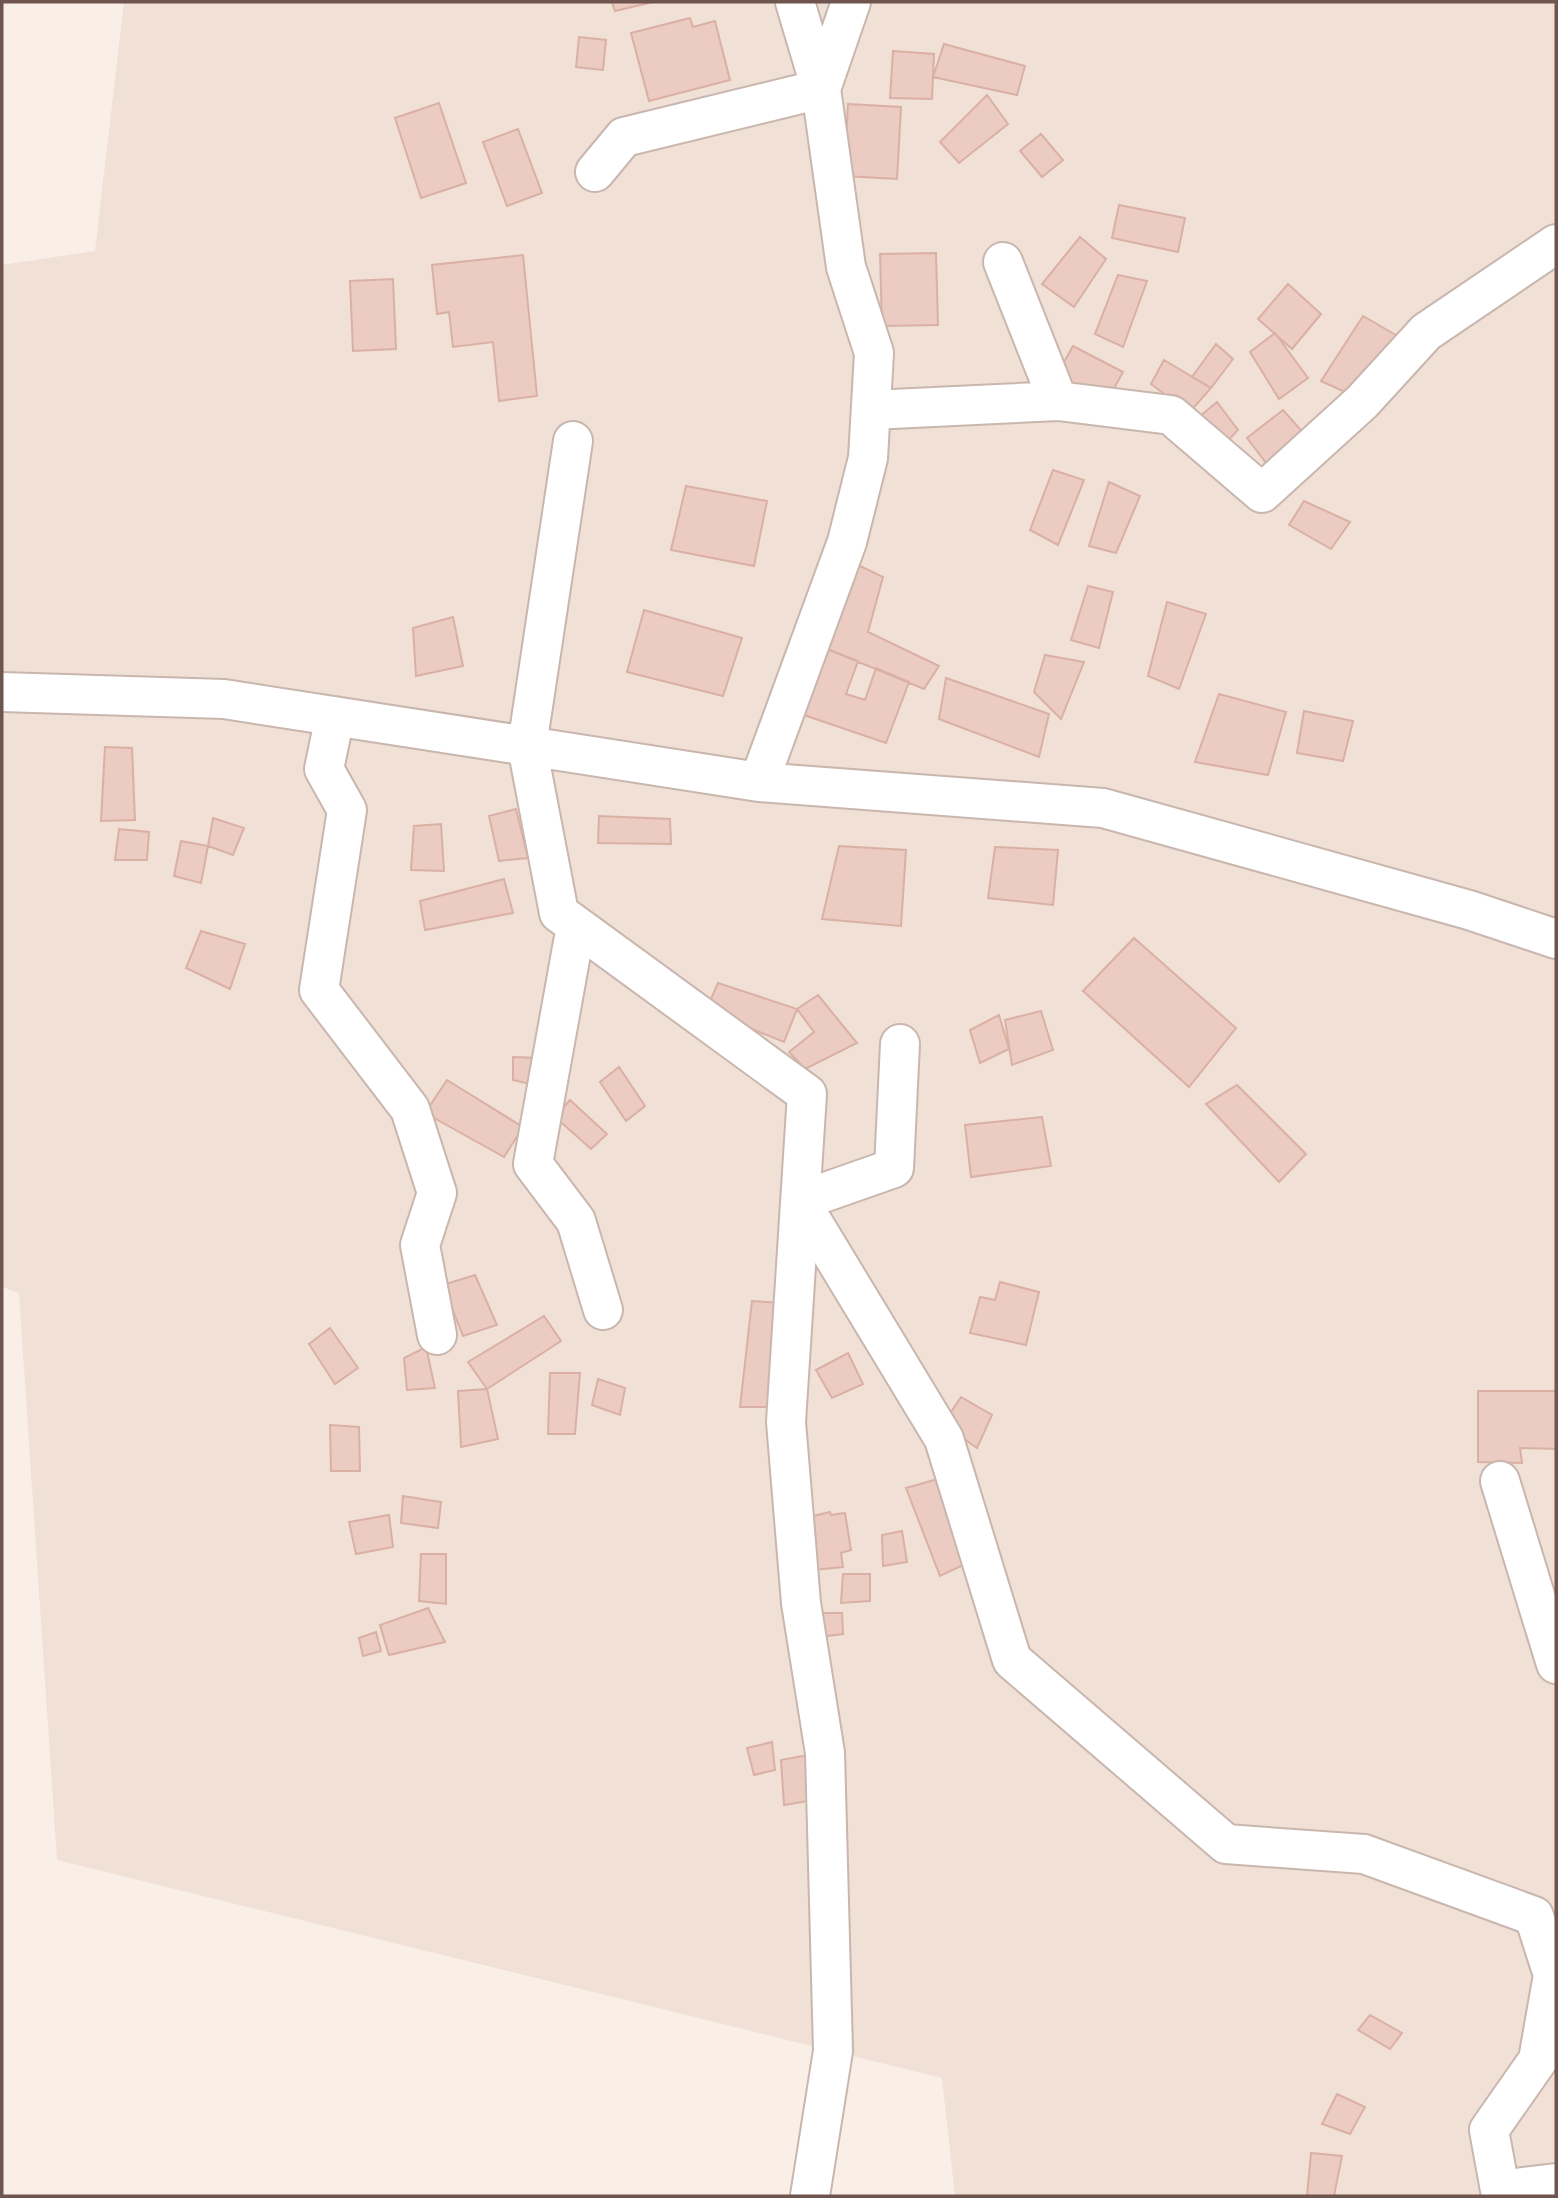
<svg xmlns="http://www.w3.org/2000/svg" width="1558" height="2198" font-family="'Fira Sans Condensed',sans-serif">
	<rect width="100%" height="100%" fill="#f9efe6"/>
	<path fill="#f0e0d6" d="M124 2H1556V2196H955L942 2078 57 1860 19 1293 2 1287V265L95 251Z"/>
	<path fill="#ebcbc2" stroke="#dbb0a4" stroke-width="2" d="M612 2H653L615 11Z
		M690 18 693 27 715 21 730 80 649 101 631 33Z
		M579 37 606 40 603 70 576 67Z
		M944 44 1025 66 1017 95 933 77Z
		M893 51 934 54 932 99 890 98Z
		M987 95 1008 124 959 163 940 142Z
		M439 103 466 183 421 198 395 118Z
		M848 104 901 107 897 179 844 176Z
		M518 129 542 193 507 206 483 142Z
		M1041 134 1063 160 1042 177 1020 151Z
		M1119 205 1185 218 1178 252 1112 238Z
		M1080 237 1106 259 1074 307 1042 284Z
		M936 253 938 325 882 326 880 254Z
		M523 255 537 396 499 401 493 342 453 347 449 312 437 314 432 265Z
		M1118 275 1147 281 1123 347 1095 334Z
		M393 279 396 349 353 351 350 281Z
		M1288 284 1321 314 1292 349 1258 319Z
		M1363 316 1401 338 1360 399 1321 381Z
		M1275 333 1308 378 1279 399 1250 352Z
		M1216 344 1233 359 1211 388 1192 377Z
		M1073 346 1123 372 1105 405 1055 378Z
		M1164 360 1211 388 1189 413 1151 384Z
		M1217 402 1238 430 1218 451 1193 422Z
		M1283 410 1308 438 1270 468 1247 438Z
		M1053 470 1084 480 1058 545 1030 530Z
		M1109 482 1140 496 1116 553 1089 546Z
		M686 486 767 501 754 566 671 550Z
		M1304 501 1350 522 1331 549 1289 525Z
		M856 564 883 577 868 632 939 666 924 689 822 647Z
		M1088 586 1113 592 1099 648 1071 640Z
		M1167 602 1206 614 1179 689 1148 676Z
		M644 610 742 638 723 696 627 672Z
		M453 617 463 666 416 676 413 628Z
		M822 647 858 661 846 694 865 700 876 668 909 682 886 743 801 714Z
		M1045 655 1084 662 1061 719 1034 692Z
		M946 678 1049 714 1039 757 939 719Z
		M1219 694 1286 712 1268 775 1195 762Z
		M1304 711 1353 721 1343 761 1297 753Z
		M105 747 132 748 135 820 101 821Z
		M516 809 528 858 499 861 489 816Z
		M599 816 670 819 671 844 598 843Z
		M213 818 244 828 233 855 208 846Z
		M441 824 444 871 411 870 414 826Z
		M119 829 149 832 147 860H115Z
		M181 841 208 846 201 883 174 876Z
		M839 846 906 850 901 926 822 919Z
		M995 847 1058 850 1053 905 988 898Z
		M504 879 513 913 425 930 420 901Z
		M201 931 245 944 230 989 186 968Z
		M1134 938 1236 1028 1189 1087 1083 991Z
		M718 983 797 1009 784 1042 706 1010Z
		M818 995 857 1043 805 1069 789 1052 814 1032 797 1009Z
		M1041 1011 1053 1050 1012 1065 1005 1020Z
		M999 1015 1009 1049 980 1063 970 1030Z
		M513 1057 540 1058 538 1086 513 1080Z
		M619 1067 645 1106 626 1121 600 1082Z
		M447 1080 523 1127 504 1157 425 1113Z
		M1237 1085 1306 1154 1279 1182 1206 1104Z
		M570 1100 607 1134 591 1149 555 1117Z
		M1042 1117 1051 1166 971 1177 965 1125Z
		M475 1275 497 1325 463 1336 443 1285Z
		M1000 1282 1039 1292 1026 1345 970 1333 980 1297 995 1300Z
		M752 1301 781 1303 775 1407H740Z
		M544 1316 561 1341 487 1389 468 1362Z
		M330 1328 358 1368 335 1384 309 1344Z
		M426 1347 435 1388 407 1390 404 1358Z
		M848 1353 863 1384 832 1398 816 1370Z
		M550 1373H580L575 1434H548Z
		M598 1379 625 1388 620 1415 592 1405Z
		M487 1389 498 1439 461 1447 458 1391Z
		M1478 1391H1556V1449L1520 1448 1522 1463 1478 1462Z
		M961 1397 992 1415 977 1448 943 1424Z
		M330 1425 359 1427 360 1471H331Z
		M945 1477 974 1560 940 1576 906 1488Z
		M403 1496 441 1502 438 1528 401 1523Z
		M830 1512 831 1515 845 1513 851 1550 841 1553 843 1567 814 1570 809 1517Z
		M389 1515 393 1547 356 1554 349 1522Z
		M902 1531 907 1562 883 1566 882 1535Z
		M421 1554H446V1604L419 1601Z
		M843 1574H870V1601L841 1603Z
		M428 1608 445 1642 389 1655 380 1625Z
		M819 1613H842L843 1634 818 1637Z
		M376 1632 381 1651 363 1656 359 1638Z
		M772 1742 775 1770 754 1775 747 1748Z
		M808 1755V1801L784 1805 781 1760Z
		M1370 2015 1402 2033 1390 2049 1358 2030Z
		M1337 2094 1365 2107 1350 2134 1322 2124Z
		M1311 2153 1342 2156 1334 2196H1307Z"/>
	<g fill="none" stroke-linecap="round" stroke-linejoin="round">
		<defs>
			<path id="street" d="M595 172 624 137 821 89 851 2
				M1058 401 1171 415 1262 493 1362 402 1426 332 1556 244
				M871 410 1058 401 1003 262
				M573 441 527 746 559 913 807 1094 786 1422 801 1603 825 1753 833 2051 810 2196
				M2 692 224 699 759 782 1103 808 1469 910 1556 939
				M335 716 324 769 347 810 319 990 410 1109 437 1193 420 1245 437 1335
				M759 782 847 542 868 458 874 353 846 267 821 89 795 2
				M576 926 533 1164 576 1221 603 1310
				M900 1044 894 1168 800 1201 944 1439 1012 1660 1226 1844 1364 1854 1534 1916 1553 1975 1538 2060 1489 2130 1500 2190 1556 2183
				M1500 1481 1556 1664"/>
		</defs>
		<use href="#street" stroke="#c9b6ae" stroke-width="42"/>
		<use href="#street" stroke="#fff" stroke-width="38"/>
	</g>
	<rect width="1558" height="2198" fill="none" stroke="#6f554e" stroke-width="7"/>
</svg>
